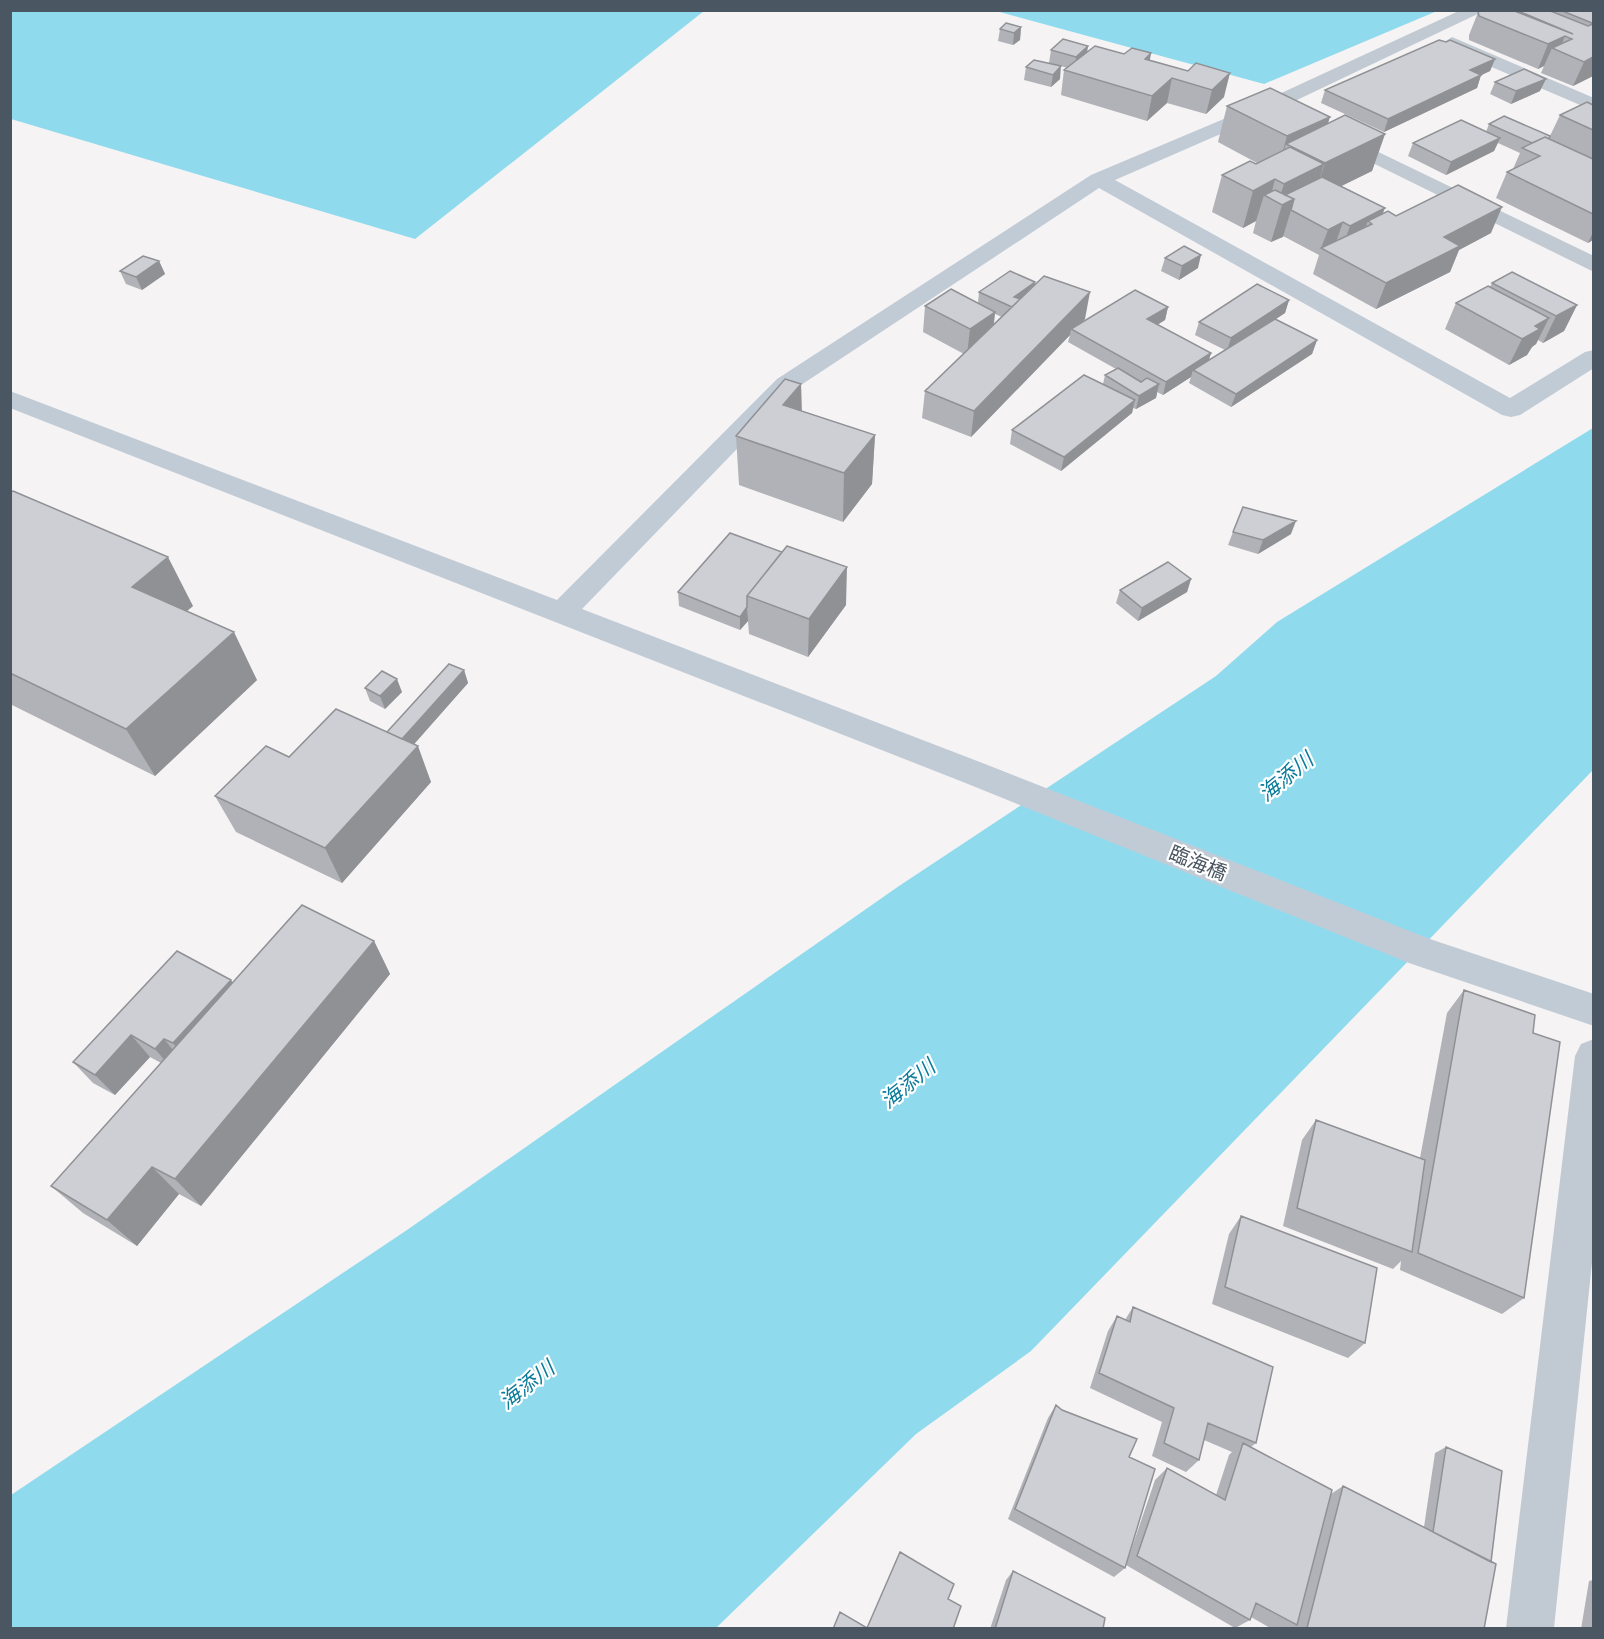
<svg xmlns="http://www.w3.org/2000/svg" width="1604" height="1639" font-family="Raleway,'Noto Sans JP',sans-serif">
	<rect width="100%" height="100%" fill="#f5f3f3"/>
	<path fill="#90daee" d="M10 11 11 10 704 11 415 239 11 119Z
		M996 11H1437L1264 84Z
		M1593 428V770L1031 1351 916 1434 716 1628H11V1495L407 1230 899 886 1216 676 1277 622Z"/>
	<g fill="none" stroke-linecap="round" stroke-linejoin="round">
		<path fill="#c1cad2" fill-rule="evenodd" d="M1461 10H1486L1278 109H1264L1261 105 1264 101Z
			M1452 37 1594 98V111L1445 47 1443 43Z
			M1337 132 1594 256V272L1330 142 1327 138 1330 134Z
			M1594 1039V1243L1554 1628H1506L1575 1056 1581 1044Z"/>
		<path fill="#c1cbd6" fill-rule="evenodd" d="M1264 102 1271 104 1274 108 1271 112 1115 180 1510 398 1585 352 1594 350V368L1520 415 1511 417 1502 415 1099 188 795 389 582 609 985 764 1430 939 1594 994V1026L1409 963 963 782 10 408V391L557 600 777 379 1091 175Z"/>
	</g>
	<path fill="#b0b2b7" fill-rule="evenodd" d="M1479 10H1593V76L1573 86 1541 73 1544 66 1538 69 1469 40V35Z
		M1021 27 1020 40 1013 45 998 41 1000 29Z
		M1088 46 1087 52 1124 54 1151 53 1150 60 1188 71 1224 97 1206 114 1167 103 1147 121 1061 95 1064 70 1068 68 1049 63 1051 50Z
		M1495 59 1490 71 1481 75 1477 88 1384 132 1321 103 1325 90Z
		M1034 60 1060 79 1051 87 1024 80 1026 67Z
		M1495 82 1540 91 1511 104 1490 94Z
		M1593 105V240L1588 243 1496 198 1507 172 1513 169 1520 153 1498 143 1494 151 1446 175 1408 156 1413 143 1486 132 1489 124 1550 136 1560 115Z
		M1227 106 1385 134 1372 171 1341 186 1382 214 1396 216 1491 233 1459 250 1450 272 1376 309 1313 274 1319 255 1283 236 1271 242 1253 233 1256 221 1243 228 1212 212 1222 175 1257 163 1218 142Z
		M1165 258 1198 268 1179 280 1161 271Z
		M159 261 165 274 142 290 126 284 120 271Z
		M1035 282 1034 285 1085 319 1082 322 1168 307 1165 320 1157 325 1211 353 1209 360 1225 350 1195 335 1199 322 1289 300 1285 313 1276 319 1317 340 1312 354 1231 407 1189 383 1191 377 1163 395 1157 392 1156 398 1136 409 1133 408 1132 413 1061 471 1010 444 1012 430 1103 384 1105 375 1116 369 1068 342 1070 335 971 437 922 418 925 391 964 354 923 332 925 306 978 303 979 292ZM995 314 1002 317 994 324Z
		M1492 283 1577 305 1564 331 1543 343 1538 340 1536 344 1532 347 1527 355 1509 365 1445 329 1456 303 1490 287Z
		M801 384 802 411 875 435 872 484 843 522 739 485 736 436Z
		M10 493 193 606 187 611 257 680 155 776 10 704Z
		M1233 532 1291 534 1258 554 1228 545Z
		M782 552 846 605 808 657 749 634 748 621 740 630 679 606 678 592Z
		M1191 579 1187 592 1138 621 1116 603 1120 590Z
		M464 670 468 683 414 744 431 782 342 883 236 832 215 796 289 757 387 732Z
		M365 688 402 692 385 709 370 701Z
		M374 941 390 974 201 1206 179 1194 137 1246 83 1213 51 1186 161 1063 150 1057 115 1095 93 1083 73 1062 233 983Z
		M1464 990 1533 1033 1524 1298 1502 1314 1400 1270 1401 1261 1393 1269 1283 1226 1302 1140 1316 1120 1420 1158 1447 1013Z
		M1241 1216 1365 1343 1348 1358 1212 1304 1229 1234Z
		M1133 1307 1256 1443 1251 1447 1331 1494 1343 1486 1424 1527 1435 1453 1446 1447 1491 1562 1484 1629H1272L1251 1617 1250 1620 1235 1628 1126 1565 1125 1568 1114 1577 1008 1519 1048 1418 1056 1405 1062 1410 1129 1457 1128 1559 1155 1480 1167 1468 1216 1495 1229 1455 1232 1452 1204 1440 1199 1460 1186 1472 1152 1456 1162 1422 1090 1388 1108 1331 1117 1316 1125 1320Z
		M1013 1571 1103 1629H990L1006 1580Z
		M1593 1580V1629H1581L1589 1581Z"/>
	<path fill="#909195" d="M1021 27 1020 40 1013 45 1014 33Z
		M1565 36 1559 51 1552 48 1544 66 1538 69 1548 44Z
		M1088 46 1086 58 1075 69 1076 57Z
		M1151 53 1146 78 1145 59Z
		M1593 57V76L1573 86 1584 62Z
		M1495 59 1490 71 1465 83 1470 70Z
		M1061 66 1060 79 1051 87 1053 75Z
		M1230 73 1224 97 1206 114 1212 90Z
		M1481 75 1477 88 1384 132 1388 119Z
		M1172 78 1167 103 1147 121 1152 96Z
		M1546 79 1540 91 1511 104 1516 91Z
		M1330 117 1319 153 1286 144 1277 173 1287 136Z
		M1385 134 1372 171 1313 200 1325 163Z
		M1500 138 1494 151 1446 175 1451 162Z
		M1324 164 1313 201 1291 210 1283 237 1271 242 1282 205 1278 203 1284 184Z
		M1275 179 1270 199 1264 195 1256 221 1243 228 1253 191Z
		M1502 207 1491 233 1459 250 1450 272 1376 309 1386 283 1444 237Z
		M1385 208 1375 233 1372 224 1368 221 1360 241 1341 251 1350 226Z
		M1343 222 1334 248H1321L1328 230Z
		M1593 232V240L1588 243Z
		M1201 255 1198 268 1179 280 1182 266Z
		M159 261 165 274 142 290 136 277Z
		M1035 282 1033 295 1011 321 1014 297Z
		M1090 292 1085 319 1074 330 1071 329 1070 335 971 437 974 411Z
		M1289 300 1285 313 1227 351 1231 338Z
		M1577 305 1564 331 1543 343 1556 316Z
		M1168 307 1165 320 1144 333 1147 319Z
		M995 312 992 338 967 355 970 329Z
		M1549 318 1536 344 1532 347 1527 355 1509 365 1522 339 1535 326Z
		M1317 340 1312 354 1231 407 1236 394Z
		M1211 353 1207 366 1193 370 1191 377 1163 395 1166 382Z
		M801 384 802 433 783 405Z
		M1159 384 1156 398 1136 409 1139 396Z
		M1135 400 1132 413 1061 471 1064 457Z
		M875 435 872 484 843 522 844 473Z
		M1296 521 1291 534 1258 554 1263 540Z
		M168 557 193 606 158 635 132 587Z
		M847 567 846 605 808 657 809 619Z
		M1191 579 1187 592 1138 621 1142 608Z
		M747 607 748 621 740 630V617Z
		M234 632 257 680 155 776 126 729Z
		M464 670 468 683 401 759 396 746Z
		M397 679 402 692 385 709 380 696Z
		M418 746 431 782 342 883 325 848Z
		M374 941 390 974 201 1206 175 1179Z
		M231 980 246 1002 190 1065 173 1043Z
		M131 1035 150 1057 115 1095 95 1075Z
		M164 1039 181 1060 173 1070 155 1049Z
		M152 1167 179 1194 137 1246 107 1220Z"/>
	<path fill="#cdcfd5" stroke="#909195" stroke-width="1.5" d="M1479 10H1512L1573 34 1516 10H1548L1588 26 1593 24V57L1584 62 1552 48 1572 39 1565 36 1548 44 1479 16 1478 11Z
		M1560 10H1593V22L1592 23Z
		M1006 23 1021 27 1014 33 1000 29Z
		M1063 39 1088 46 1076 57 1051 50Z
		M1439 40 1446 42 1450 40 1495 59 1470 70 1481 75 1388 119 1325 90Z
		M1095 46 1124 54 1132 48 1151 53 1145 59 1188 71 1196 63 1230 73 1212 90 1172 78 1152 96 1064 70Z
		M1034 60 1061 66 1053 75 1026 67Z
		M1524 69 1546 79 1516 91 1495 82Z
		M1270 88 1330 117 1287 136 1227 106Z
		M1587 102 1593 105V130L1560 115Z
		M1345 115 1385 134 1325 163 1286 144Z
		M1504 116 1550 136 1549 139 1545 137 1532 143 1489 124Z
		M1461 120 1500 138 1451 162 1413 143Z
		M1545 137 1593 159V214L1507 172 1540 156 1522 148Z
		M1290 147 1324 164 1284 184 1275 179 1253 191 1222 175 1250 161 1256 164Z
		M1322 177 1385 208 1350 226 1343 222 1328 230 1291 210 1294 199 1285 195Z
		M1458 185 1502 207 1444 237 1460 246 1386 283 1321 248 1372 224 1368 221 1388 211 1396 216Z
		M1275 190 1294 199 1282 205 1264 195Z
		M1184 246 1201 255 1182 266 1165 258Z
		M143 256 159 261 136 277 120 271Z
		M1010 271 1035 282 1014 297 1020 299 1012 307 979 292Z
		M1512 272 1577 305 1556 316 1492 283Z
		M1044 276 1090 292 974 411 925 391Z
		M1257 284 1289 300 1231 338 1199 322Z
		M1488 286 1549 318 1535 326 1540 329 1522 339 1456 303Z
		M951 289 995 312 970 329 925 306Z
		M1135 290 1168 307 1147 319 1211 353 1166 382 1071 329Z
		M1275 319 1317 340 1236 394 1193 370Z
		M1118 368 1141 382 1147 378 1159 384 1139 396 1105 375Z
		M1084 375 1135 400 1064 457 1012 430Z
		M785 379 801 384 783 405 875 435 844 473 736 436Z
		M13 491 168 557 132 587 234 632 126 729 10 673V493Z
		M1243 507 1296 521 1263 540 1233 532Z
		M730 533 782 552 747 596V607L740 617 678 592Z
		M787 546 847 567 809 619 747 596Z
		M1168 562 1191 579 1142 608 1120 590Z
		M449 664 464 670 402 739 387 732Z
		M382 671 397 679 380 696 365 688Z
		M336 709 418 746 325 848 215 796 266 746 289 757Z
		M302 905 374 941 175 1179 152 1167 107 1220 51 1186Z
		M177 951 231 980 173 1043 164 1039 155 1049 131 1035 95 1075 73 1062Z
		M1464 990 1535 1015 1533 1033 1560 1042 1524 1298 1418 1253Z
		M1316 1120 1425 1160 1412 1252 1297 1208Z
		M1241 1216 1377 1268 1365 1343 1225 1287Z
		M1133 1307 1273 1367 1256 1443 1208 1423 1199 1460 1164 1443 1174 1408 1099 1373 1117 1316 1130 1322Z
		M1056 1405 1062 1410 1137 1439 1129 1457 1155 1469 1125 1568 1015 1509Z
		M1243 1443 1332 1490 1297 1625 1256 1603 1250 1620 1137 1556 1167 1468 1225 1500Z
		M1446 1447 1502 1471 1491 1562 1433 1532Z
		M1343 1486 1496 1564 1484 1629 1307 1628Z
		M900 1552 954 1584 948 1599 961 1606 953 1629H833L840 1612 867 1628Z
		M1013 1571 1105 1618 1103 1629H995Z"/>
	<g text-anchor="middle" stroke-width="4.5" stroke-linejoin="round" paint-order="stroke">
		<g font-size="20" fill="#4a5661" stroke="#fff">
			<text transform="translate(1198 863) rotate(22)" y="7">臨海橋</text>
		</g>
		<g font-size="21" font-style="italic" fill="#0c7c9b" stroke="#fff">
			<text transform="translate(1286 777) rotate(-39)" y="7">海添川</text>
			<text transform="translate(908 1084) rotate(-39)" y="7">海添川</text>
			<text transform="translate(527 1385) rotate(-38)" y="7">海添川</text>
		</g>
	</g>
	<rect width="1604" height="1639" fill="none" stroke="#4a5661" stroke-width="24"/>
</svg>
